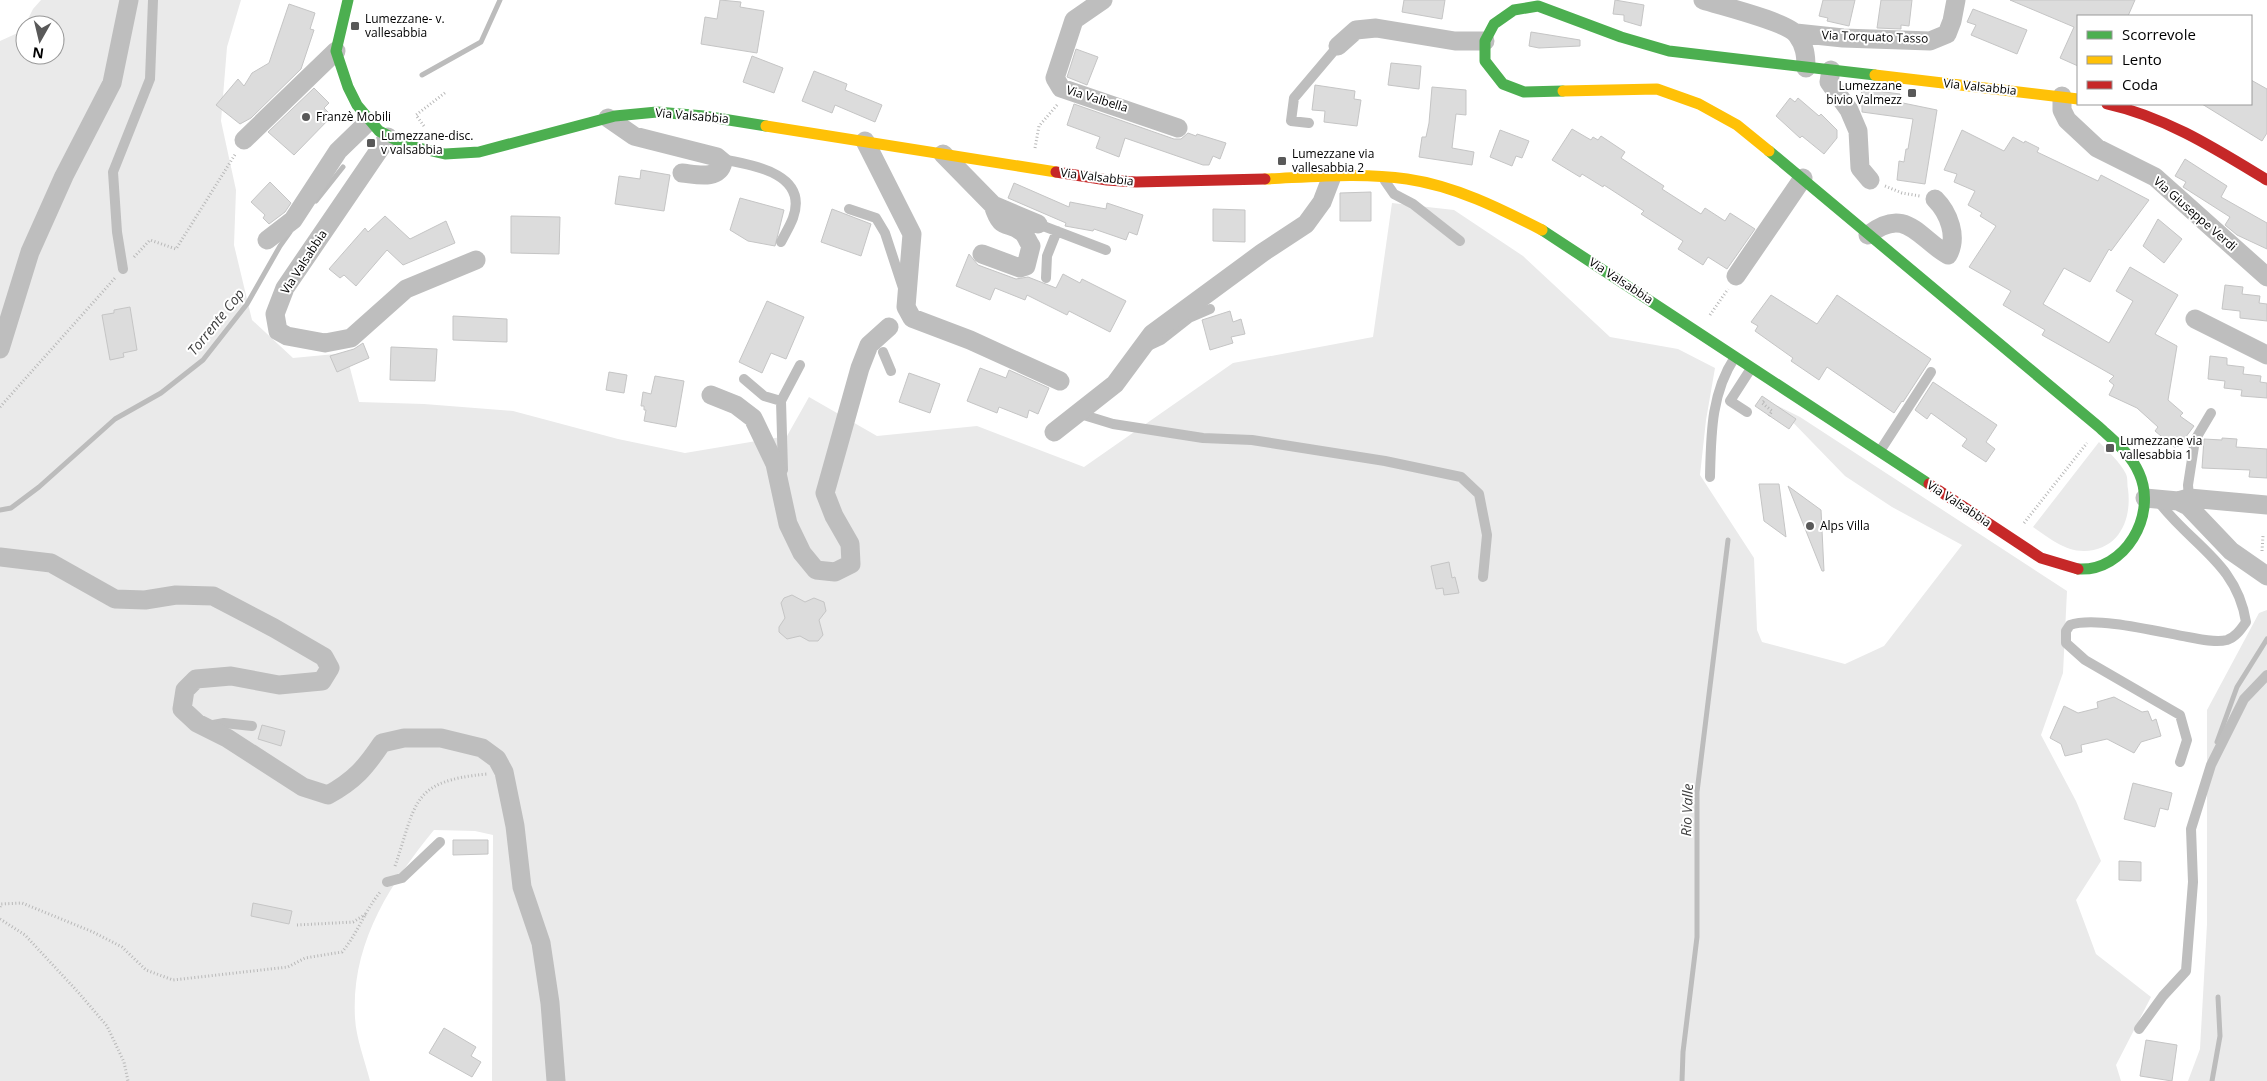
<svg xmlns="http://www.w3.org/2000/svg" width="2267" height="1081" font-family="'Open Sans',sans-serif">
	<rect width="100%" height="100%" fill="#fff"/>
	<path fill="#eaeaea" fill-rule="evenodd" d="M41 0H241L227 47 221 121 236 190 234 245 252 320 293 358 346 353 359 402 424 404 513 411 618 439 685 453 787 436 809 397 877 436 977 426 1084 467 1233 363 1373 337 1392 203 1454 210 1523 256 1610 337 1678 349 1715 368 1706 420 1700 475 1754 558 1757 630 1762 642 1845 664 1884 646 1962 545 1892 507 1845 476 1776 405 1800 417 2067 591 2063 673 2041 735 2076 801 2101 861 2076 900 2096 954 2151 997 2116 1065 2121 1081H492L493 835 475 831 434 830C389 885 351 944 355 1018 356 1038 365 1061 370 1081H0V41L22 31 33 9ZM25 25H55V55H25Z
		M2099 442C2108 451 2120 462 2126 474 2128 478 2127 485 2128 489 2132 520 2119 550 2084 551 2064 551 2048 537 2033 527Z
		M2267 610V1081H2188L2200 1049 2207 924V710L2259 613Z"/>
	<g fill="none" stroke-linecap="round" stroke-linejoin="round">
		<path stroke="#bcbcbc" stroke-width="5" d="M422 75 481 42 500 0
			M316 201 343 167
			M0 510 11 508 39 487 115 419 161 393 203 360 247 304 280 246 290 232
			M2217 742 2237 687 2267 639
			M1682 1081 1683 1052 1697 937V792L1728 540
			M2212 1081 2220 1036 2218 997"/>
	</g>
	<path fill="#dcdcdc" stroke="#c5c5c5" d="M720 0 741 2 740 7 764 11 757 53 701 44 705 17 717 19Z
		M1404 0H1445L1442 19 1402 12Z
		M1615 0 1644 5 1641 26 1624 21V15L1613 14Z
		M1823 0H1855L1849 26 1827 21 1828 18 1819 16Z
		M1881 0H1912L1909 26 1901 25V29L1877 28Z
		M2010 0H2135L2128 16H2078V66L2060 58 2074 27Z
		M289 4 315 13 310 29 314 30 301 69 251 118 240 124 216 105 238 79 244 86 252 73 269 63Z
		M1973 9 2027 30 2017 54 1971 35 1976 25 1967 22Z
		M1531 32 1580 40V46L1539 48 1529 46Z
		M1076 49 1098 57 1087 85 1067 77Z
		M752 56 783 68 774 93 743 82Z
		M1391 63 1421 66 1419 89 1388 85Z
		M814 71 847 84 845 90 882 105 875 122 835 105 832 113 802 101Z
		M2251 80 2267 89V133L2262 141 2202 104H2251Z
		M1315 85 1355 91 1354 99 1361 100 1357 126 1324 122 1325 111 1312 110Z
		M1432 87 1466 90V115L1456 114 1452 148 1474 152 1472 165 1419 157 1422 137H1426L1429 123Z
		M314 88 329 103 324 108 332 116 294 155 268 132Z
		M1862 89 1900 94 1898 102 1937 110 1925 184 1897 180 1899 161 1904 162 1906 149H1908L1913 119 1862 112V106L1860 105Z
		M1790 98 1795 102 1798 98 1819 116 1821 114 1837 130V138L1824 154 1802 136 1800 138 1776 116Z
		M1074 104 1174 139H1181L1188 133 1196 136 1197 134 1226 143 1220 159 1213 156 1209 165H1203L1125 138 1119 157 1096 148 1100 137 1067 125Z
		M1572 129 1591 140 1593 137 1598 140 1601 136 1625 152 1621 158 1664 186 1662 189 1701 214 1705 208 1725 221 1730 213 1755 229 1727 269 1708 257 1703 265 1678 249 1683 241 1641 214 1644 211 1604 185 1603 187 1582 174 1580 177 1552 160Z
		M1500 130 1529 141 1522 158 1516 156 1512 166 1490 157Z
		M1962 130 2004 151 2013 137 2024 143 2025 141 2039 148 2037 152 2098 181 2101 175 2149 200 2111 251 2109 249 2090 282 2064 268 2043 304 2109 343 2133 301 2116 291 2130 267 2178 295 2155 334 2177 346 2168 400 2183 413 2180 416 2194 426 2179 446 2174 447 2155 431 2158 427 2137 408 2109 395 2114 385 2109 381 2114 376 2042 335 2045 330 2003 305 2011 291 1969 267 1996 226 1980 216 1982 213 1968 205 1975 191 1954 182 1957 174 1944 170Z
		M2185 159 2227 186 2221 197 2267 223V249L2237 235 2225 225 2230 217 2183 187 2186 182 2175 176Z
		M641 170 670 175 664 211 615 204 619 176 640 179Z
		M270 182 291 203 285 212 269 224 263 218 265 215 251 202Z
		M1014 183 1069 207 1070 202 1106 209 1107 203 1143 215 1137 235 1129 232 1126 240 1094 229 1093 231 1065 226 1066 223 1008 198Z
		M1371 192V221H1340V193Z
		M740 198 784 210 775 246 748 241 730 230Z
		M832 209 871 224 861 256 821 242Z
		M1213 209 1245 210V242L1213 241Z
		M385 216 410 239 446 221 455 243 403 265 387 250 356 286 344 275 340 278 329 269 365 228 368 232Z
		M511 216 560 217 559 254 511 253Z
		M2158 219 2182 239 2164 263 2143 246Z
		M969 254 978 265 1016 279 1028 277 1056 288 1063 274 1080 283 1082 279 1126 301 1110 332 1069 311 1067 315 1027 295 1025 300 995 288 990 300 956 286Z
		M2225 285 2243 287 2242 294 2260 296 2259 303 2267 304V321L2240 318V311L2222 309Z
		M1771 295 1817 324 1837 295 1931 359 1903 402 1902 401 1894 413 1827 367 1819 380 1791 361 1793 358 1755 331 1758 326 1751 322Z
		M767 301 804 317 786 359 771 353 762 373 739 362Z
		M130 307 137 350 123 353 124 357 110 360 102 315 114 313V310Z
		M1230 311 1233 322 1241 319 1245 334 1231 337 1233 343 1210 350 1202 320Z
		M453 316 507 319V342L453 340Z
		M363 343 369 358 337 372 330 356 354 349Z
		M391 347 437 349 435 381 390 380Z
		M2210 356 2227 358V365L2244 367 2243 374 2261 376 2260 382 2267 383V398L2241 396 2242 390 2224 388 2225 381 2208 379Z
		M980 368 1006 378 1009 370 1049 388 1038 414 1029 410 1027 418 999 407 997 413 967 401Z
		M609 372 627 375 624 393 606 390Z
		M909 373 940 384 930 413 899 402Z
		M655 376 684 381 676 427 644 421 646 410H644V406H641L643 392 651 394Z
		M1933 382 1997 425 1986 442 1995 449 1986 462 1962 446 1967 439 1931 413 1927 419 1915 410Z
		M1762 396 1796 419 1789 429 1755 406Z
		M2222 438 2237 439 2236 447 2267 449V478L2249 477 2250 470 2202 468 2204 439 2222 440Z
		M1759 484H1779L1786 537 1764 521Z
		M1788 486 1821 510 1824 571H1822Z
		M1449 562 1452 578 1455 577 1459 593 1444 595 1443 588 1436 589 1431 566Z
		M792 595 805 602 814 598 824 602 826 611 819 620 823 635 818 641H809L800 636 787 639 779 632V627L785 618 781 603 784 598Z
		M2114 697 2142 712 2148 711 2152 721 2156 719 2161 736 2141 742 2134 753 2107 739 2081 745 2082 752 2065 756 2061 744 2050 738 2064 706 2078 713 2098 708 2097 702Z
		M262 725 285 731 281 746 258 739Z
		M2133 783 2172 793 2168 810 2160 808 2155 827 2124 819Z
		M453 840H488V854L453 855Z
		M2119 861 2141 862V881L2119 880Z
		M253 903 292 911 289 924 251 916Z
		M444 1028 476 1047 471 1056 481 1062 472 1077 429 1053Z
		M2146 1040 2177 1045 2172 1081 2140 1076Z"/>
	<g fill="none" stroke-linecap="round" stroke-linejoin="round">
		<path stroke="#b8b8b8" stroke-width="3" stroke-dasharray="1 2.5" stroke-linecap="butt" d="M424 126 416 115 446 92
			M1035 148 1039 126 1058 104
			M1885 186 1902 193 1920 196
			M134 257 150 240 176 249 236 153
			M1710 315 1728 289
			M1764 401 1762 403 1772 411 1769 416
			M0 407 115 278
			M2024 523 2087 443
			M2262 551 2263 536
			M395 866C417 803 410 781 487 774
			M0 907 1 904 22 903 93 932 122 947 146 970 173 980 288 967 305 958 342 952C358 933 365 910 381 891
			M0 919 25 935 78 992 107 1026 124 1062 128 1081
			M297 925 353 922 366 914"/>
		<path stroke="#bebebe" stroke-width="10" d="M1309 123 1291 121 1294 98 1338 46
			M721 159C752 165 809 173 793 218 790 226 785 234 781 242
			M1385 181 1394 194 1413 204 1460 241
			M849 209 876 218 885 233 903 288
			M1038 224 1106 250
			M123 269 117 232 113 172 150 79 153 0
			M1046 278 1047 256 1057 231
			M1146 347 1161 340 1189 318 1210 309
			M883 352 891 371
			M744 379 764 396 781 401
			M1747 412 1730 401 1750 370
			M1077 413 1113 424 1203 438 1252 440 1385 461 1461 477 1479 494 1487 535 1483 577
			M1880 451 1931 372
			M783 470 781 401 800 365
			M1710 477C1711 434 1711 393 1735 357
			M2189 498 2188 485 2195 440 2211 413
			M2158 501C2191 545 2237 563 2246 622 2241 629 2236 637 2227 640 2215 643 2200 639 2188 637 2159 632 2096 616 2070 625L2066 631V643L2085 660 2180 715 2187 740 2180 762
			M208 726 224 723 252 726
			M387 882 402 878 440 842
			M2139 1029 2163 996 2186 971 2193 882 2191 829 2211 765 2244 699 2267 675"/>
		<path stroke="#bebebe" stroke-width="19" d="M1103 0 1074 20 1055 78 1061 88 1178 128
			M1703 0C1721 6 1788 22 1797 35 1805 46 1806 55 1806 68
			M1796 33 1843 38 1930 41 1947 34 1952 21 1956 0
			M1338 46 1356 30 1376 28 1455 41H1485
			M1831 70 1829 82 1849 110 1858 131 1860 168 1870 180
			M2062 96V110L2067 120 2097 148 2155 177 2267 277
			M608 118 634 136 717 157 723 162C719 181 695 174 682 173
			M388 137 285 288 275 314 278 331 287 336 325 343 351 338 406 289 476 260
			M244 140 336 51
			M865 141 912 234 906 307 912 318 970 340 1060 381
			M943 154 993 205 1038 224
			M1868 235C1906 205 1918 238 1948 255 1958 237 1949 213 1935 199
			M267 240 293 220 338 151 369 121
			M982 254 1020 268 1026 266 1031 246C1028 242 1026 235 1022 232 1008 219 1002 234 993 205
			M1736 276 1803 178
			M2195 319 2267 355
			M0 349 30 252 64 176 112 83 129 0
			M711 395 736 405 753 418 775 464 788 524 802 553 816 570 835 572 851 564 850 544 834 516 825 493 860 368 869 345 889 327
			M1054 432 1115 384 1152 334 1262 253 1306 224 1322 202 1332 176
			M2145 498 2178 501 2189 498 2267 505
			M2178 501 2188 506 2231 551 2267 576
			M0 557 51 563 115 599 145 600 176 595 213 596 274 628 324 657 330 668 322 681 279 685 231 676 196 679 185 690 182 709 197 723 227 738 303 787 328 795C355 780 365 768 382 743L404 738H441L482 748 497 759 504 772 515 826 522 887 541 943 550 1003 556 1081"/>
		<path stroke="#4caf50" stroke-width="11" d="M348 0 336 51 348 87 357 105 379 131 406 145 445 154 479 152 615 116 657 112 704 116 766 126
			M1563 91 1524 92 1503 84 1485 61V41L1494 24 1514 10 1538 6 1621 37 1669 51 1875 75
			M1769 151 2099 427C2114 441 2131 454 2139 473 2158 515 2125 572 2078 569
			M1542 230 1929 484"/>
		<path stroke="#ffc107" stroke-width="11" d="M1875 75 2078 99
			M1563 91 1657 89 1699 104 1737 125 1769 151
			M766 126 1056 172
			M1265 179C1311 177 1361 172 1407 179 1455 186 1499 208 1542 230"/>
		<path stroke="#c62828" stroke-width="11" d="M2107 104C2166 117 2216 149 2267 180
			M1056 172 1107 180 1136 182 1265 179
			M1929 484 2041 558 2078 569"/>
	</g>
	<g fill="#595959" stroke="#fff" stroke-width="2">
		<rect x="350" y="21" width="10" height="10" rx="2.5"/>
		<rect x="1907" y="88" width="10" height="10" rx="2.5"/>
		<circle cx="306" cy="117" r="5"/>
		<rect x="366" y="138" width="10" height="10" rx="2.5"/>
		<rect x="1277" y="156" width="10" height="10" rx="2.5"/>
		<rect x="2105" y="443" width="10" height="10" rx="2.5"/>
		<circle cx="1810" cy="526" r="5"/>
	</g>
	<g text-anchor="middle" stroke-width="4" stroke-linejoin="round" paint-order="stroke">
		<g font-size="12" fill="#000" stroke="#fff" text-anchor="start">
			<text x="365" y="23">Lumezzane- v.<tspan x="365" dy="14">vallesabbia</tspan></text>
			<text x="1902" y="90" text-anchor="end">Lumezzane<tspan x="1902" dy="14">bivio Valmezz</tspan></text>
			<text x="316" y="121">Franzè Mobili</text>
			<text x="381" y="140">Lumezzane-disc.<tspan x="381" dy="14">v valsabbia</tspan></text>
			<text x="1292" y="158">Lumezzane via<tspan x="1292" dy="14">vallesabbia 2</tspan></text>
			<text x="2120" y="445">Lumezzane via<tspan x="2120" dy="14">vallesabbia 1</tspan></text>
			<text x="1820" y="530">Alps Villa</text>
		</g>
		<g font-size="12" fill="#000" stroke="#fff">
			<text transform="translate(1875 37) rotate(2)" y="4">Via Torquato Tasso</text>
			<text transform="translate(1980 87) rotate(6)" y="4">Via Valsabbia</text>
			<text transform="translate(1097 99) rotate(17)" y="4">Via Valbella</text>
			<text transform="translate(692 116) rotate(5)" y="4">Via Valsabbia</text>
			<text transform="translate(1097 177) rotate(7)" y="4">Via Valsabbia</text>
			<text transform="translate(2195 214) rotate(41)" y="4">Via Giuseppe Verdi</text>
			<text transform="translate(304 262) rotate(-57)" y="4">Via Valsabbia</text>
			<text transform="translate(1621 281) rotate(33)" y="4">Via Valsabbia</text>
			<text transform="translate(1959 504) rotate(33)" y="4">Via Valsabbia</text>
		</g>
		<g font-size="14" font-style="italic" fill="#404040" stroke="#fff">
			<text transform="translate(216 322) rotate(-51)" y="5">Torrente Cop</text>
			<text transform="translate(1687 810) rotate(-88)" y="5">Rio Valle</text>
		</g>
	</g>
	<rect x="2077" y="15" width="175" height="90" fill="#ffffff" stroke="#999999"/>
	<rect x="2087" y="31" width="25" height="8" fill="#4caf50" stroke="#999999"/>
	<text x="2122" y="40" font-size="15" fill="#000000">Scorrevole</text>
	<rect x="2087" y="56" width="25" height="8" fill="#ffc107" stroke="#999999"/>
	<text x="2122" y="65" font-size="15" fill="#000000">Lento</text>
	<rect x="2087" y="81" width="25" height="8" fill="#c62828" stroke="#999999"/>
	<text x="2122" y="90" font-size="15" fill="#000000">Coda</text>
	<g transform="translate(40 40) rotate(188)"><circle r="24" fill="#ffffff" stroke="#999999"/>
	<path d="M0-4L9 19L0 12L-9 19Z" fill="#595959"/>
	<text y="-8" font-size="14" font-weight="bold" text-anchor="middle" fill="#000000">N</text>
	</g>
</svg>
